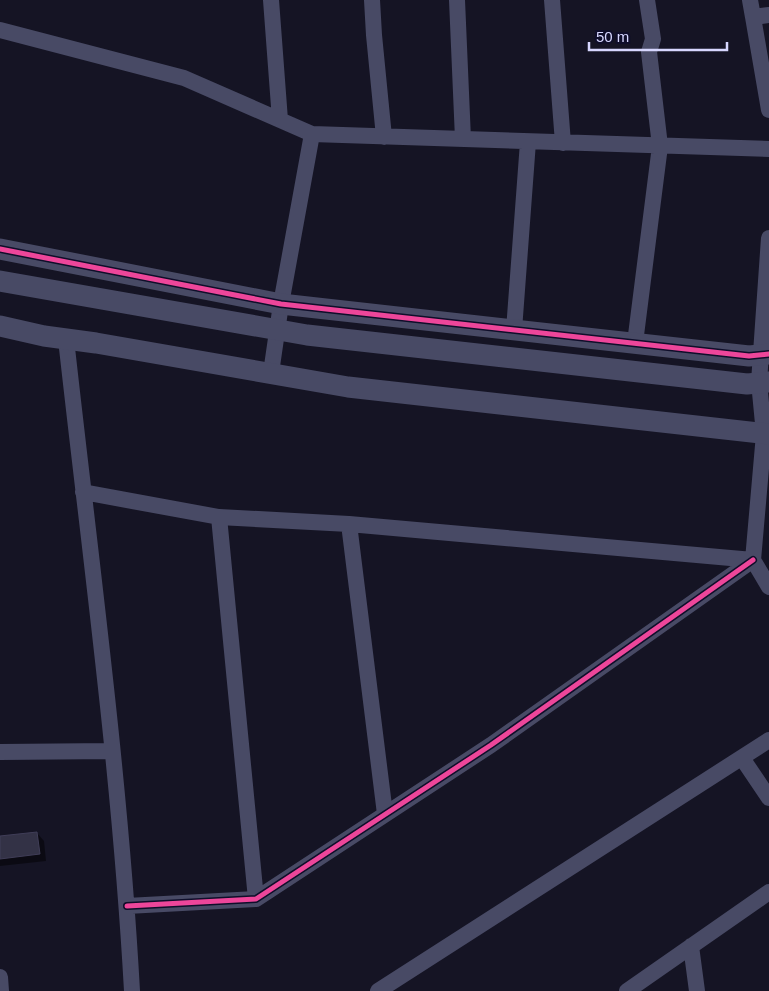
<svg xmlns="http://www.w3.org/2000/svg" width="769" height="991" font-family="Helvetica,sans-serif">
	<rect width="100%" height="100%" fill="#151424"/>
	<path fill="#0007" d="M37 833 44 841 46 861 0 866V837Z"/>
	<path fill="#333246" stroke="#403e58" d="M37 832 40 854 0 859V836Z"/>
	<g fill="none" stroke-linecap="round" stroke-linejoin="round">
		<path stroke="#484a65" stroke-width="16" d="M271 0 280 120
			M372 0 374 35 384 137
			M457 0 463 139
			M552 0 563 143
			M750 0 753 17 769 15
			M753 17 769 110
			M0 30 184 78 312 134 281 304 271 373
			M312 134 769 149
			M769 238 759 382 764 434 753 560 769 587
			M514 330 528 142
			M66 339C90 556 120 773 132 991
			M635 343 660 146 649 52 653 39 647 0
			M83 492 219 517 349 524 753 560
			M219 517 256 899
			M349 524 385 814
			M0 752 112 751
			M742 758 769 798
			M127 906 256 899 491 745 753 560
			M691 946 697 991
			M0 977 1 991
			M378 991 769 740
			M627 991 769 892"/>
		<path stroke="#484a65" stroke-width="21" d="M0 249 281 304 749 356 769 354
			M0 281 307 335 747 384 769 382
			M0 326 44 336 96 343 348 387 769 434"/>
		<defs>
			<path id="cycleway" d="M0 249 281 304 749 356 769 354
				M127 906 256 899 491 745 753 560"/>
		</defs>
		<use href="#cycleway" stroke="#0f0e2a" stroke-width="8"/>
		<use href="#cycleway" stroke="#ed469a" stroke-width="5"/>
	</g>
	<path d="M589 42v8h138v-8" fill="none" stroke="#d7d7ff" stroke-width="2.5"/>
	<text x="596" y="42" font-size="15" fill="#d7d7ff" stroke="#0f0e2a" stroke-width="4" paint-order="stroke">50 m</text>
</svg>
